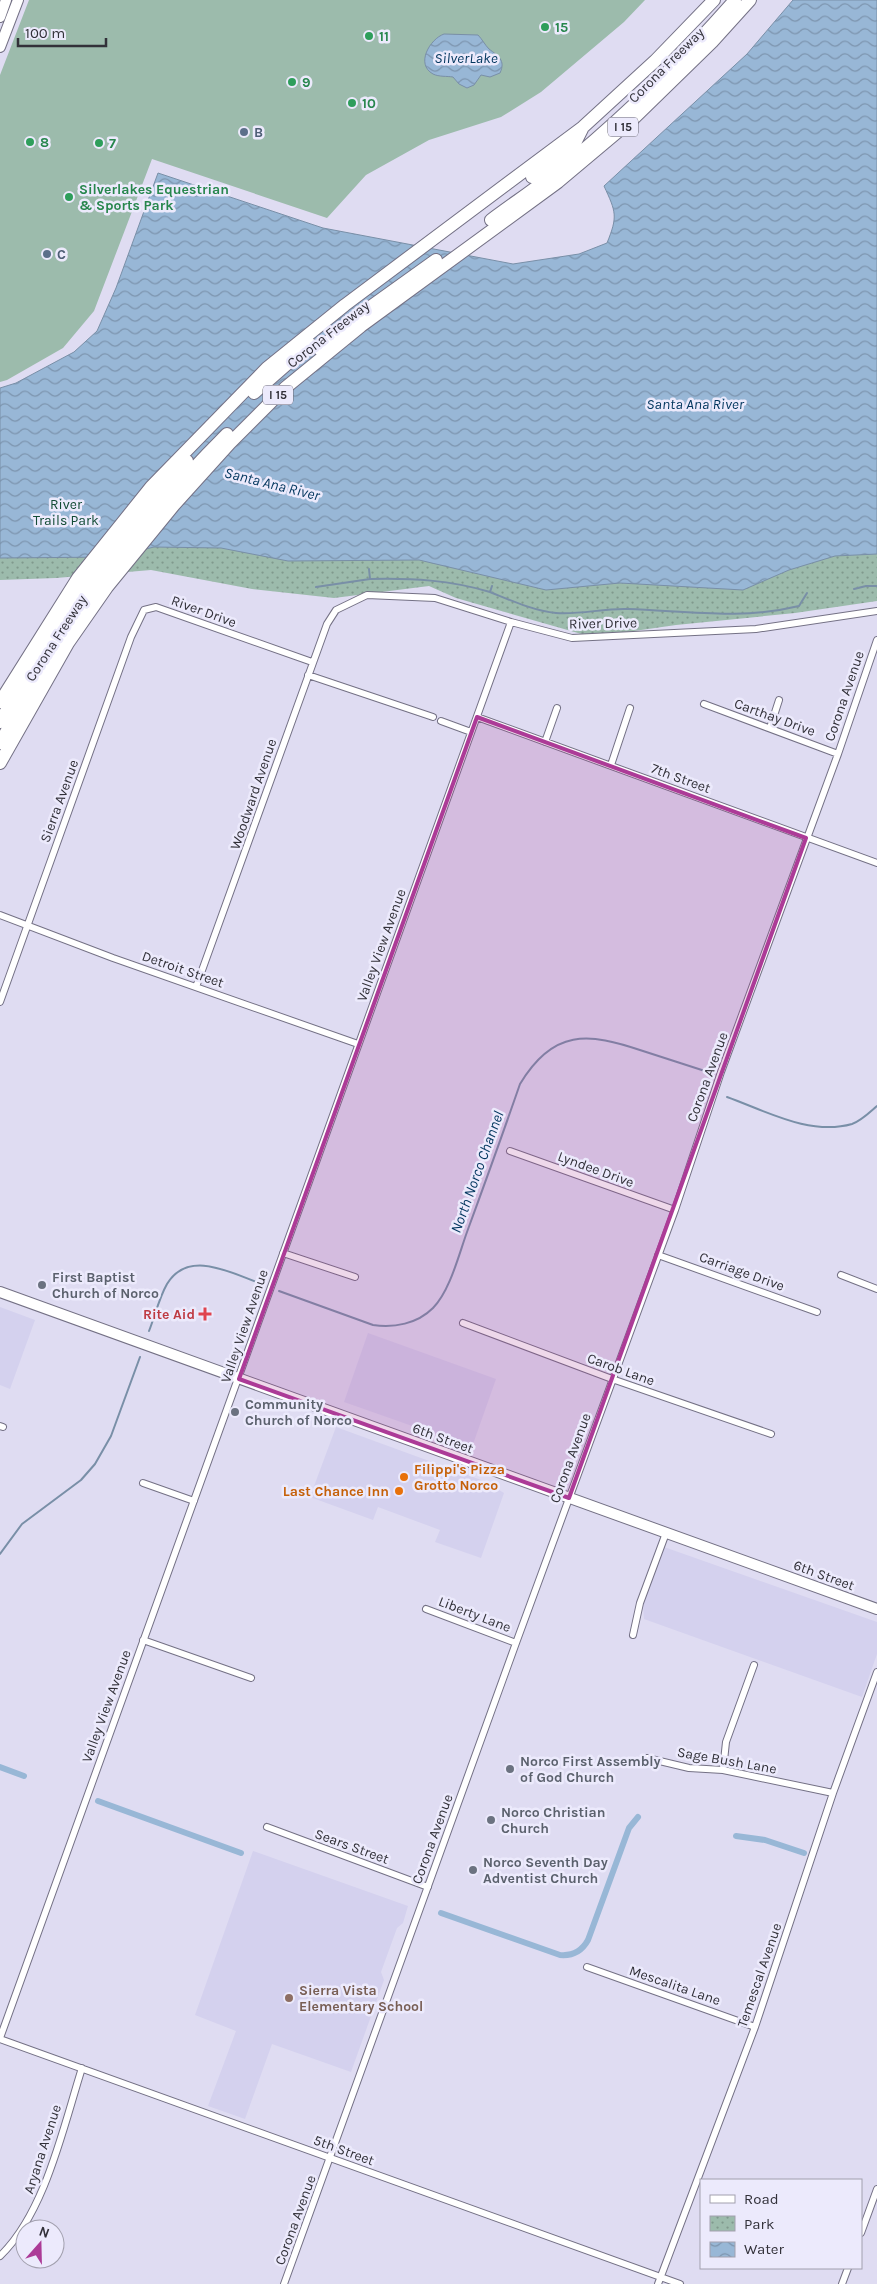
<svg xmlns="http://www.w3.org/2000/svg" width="877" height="2284" font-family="Karla,sans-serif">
	<defs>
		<pattern id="park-dots" width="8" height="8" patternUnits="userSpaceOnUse" patternTransform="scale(1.25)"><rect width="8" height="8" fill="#9cbbac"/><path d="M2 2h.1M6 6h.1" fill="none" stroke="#80998d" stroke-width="1.8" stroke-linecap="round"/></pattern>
		<pattern id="water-waves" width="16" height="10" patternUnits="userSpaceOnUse" patternTransform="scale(1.25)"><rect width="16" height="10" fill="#98b7d6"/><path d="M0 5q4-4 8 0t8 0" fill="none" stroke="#7d95af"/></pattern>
	</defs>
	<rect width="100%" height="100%" fill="#dfdcf2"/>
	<path fill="#d4d1ee" d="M0 1307 35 1320 10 1389 0 1385Z
		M368 1333 496 1379 472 1447 344 1402Z
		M336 1427 484 1481 504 1493 481 1558 435 1542 440 1530 378 1507 373 1520 310 1497Z
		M664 1547 877 1622V1654L862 1697 644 1619 643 1604Z
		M253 1851 408 1906 403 1923 397 1928 381 1972 384 1980 351 2072 272 2044 245 2119 208 2106 236 2031 195 2015Z"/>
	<path fill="url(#park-dots)" d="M0 427 877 544V601L795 613 676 625 592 637 456 598 429 586 334 598 252 589 151 570 56 578 0 580Z"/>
	<path fill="#9cbbac" d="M29 0H645L624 22 541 92 501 117 429 140 366 175 327 218 152 159 94 311 63 348 7 380 0 382V75Z"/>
	<path fill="url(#water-waves)" stroke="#798fa7" d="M793 0H877V554L835 556 789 570 743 590 620 583 546 590 419 560 288 561 221 548 154 547 113 557 0 558V388L16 383 74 352 97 331 116 288 158 173 323 228 513 264 579 254 607 243C618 216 616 212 604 186L747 54Z
		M444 34 478 35C482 39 485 45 489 49 498 56 506 60 500 73L490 77 481 75 474 85 467 88 459 84 453 77C447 76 439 77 433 74 415 64 430 39 444 34Z"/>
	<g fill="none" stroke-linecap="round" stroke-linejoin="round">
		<path stroke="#798fa7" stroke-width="2" d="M370 579C412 578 450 580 490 592
			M492 586 490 592C510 600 534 611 556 613 580 615 604 608 628 609 687 611 742 620 799 606L807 593
			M316 587 370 579 369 569
			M854 589 866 586H877
			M727 1097C766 1111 810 1136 852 1124 861 1121 870 1112 877 1106
			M279 1291 373 1325C394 1328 417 1324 433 1308 450 1291 459 1254 467 1232 485 1183 503 1133 520 1084 553 1029 588 1032 643 1051 664 1058 687 1065 708 1072
			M149 1331C155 1316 159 1298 167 1284 189 1248 233 1274 262 1284
			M0 1554 22 1524 81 1480 95 1464 111 1436 140 1357"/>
		<path stroke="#98b7d6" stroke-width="6" d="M0 1767 24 1776
			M98 1801 241 1853
			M736 1836 765 1840 804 1853
			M441 1913 560 1955C572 1956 582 1951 588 1940L629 1828 638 1817"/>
		<defs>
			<path id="minor" d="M308 675 433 717
				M704 704 838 754
				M477 717 877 863
				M441 721 471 732
				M770 728 779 700
				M545 742 557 708
				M611 765 630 708
				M0 915 113 958 358 1044
				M196 987 327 624 336 610 367 595 435 598 511 622 572 638 756 629 877 611
				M0 1002 131 637 144 610 156 607 312 662
				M510 1151 675 1210
				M283 1253 355 1277
				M658 1255 817 1312
				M841 1275 877 1289
				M463 1323 612 1379 771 1434
				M0 1426 3 1427
				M143 1483 194 1501
				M426 1609 516 1643
				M633 1635 640 1603 666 1533
				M143 1640 251 1678
				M647 1758 689 1768 723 1770 833 1793
				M723 1770 726 1742 754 1665
				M267 1827 428 1887
				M587 1967 755 2027
				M0 2038 511 622
				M0 2039 680 2284
				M861 2233 877 2189
				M0 2256C45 2213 63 2128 82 2068
				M284 2284 516 1643 675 1210 721 1072 838 754 877 640
				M658 2284 755 2027 833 1793 877 1672
				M842 2284 848 2268"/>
			<path id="primary" d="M0 17 6 0
				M0 47 18 0
				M0 1292 877 1609"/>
			<path id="motorway" d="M532 177 574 145 582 129
				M491 220C518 200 548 180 574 158 631 110 686 56 735 0
				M319 349 362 313 436 260
				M254 393 310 344
				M0 702 78 578 151 487 267 368 345 305 583 127 655 61 714 0
				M0 722C52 628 114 540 187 461
				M0 743C25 698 49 654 78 612 122 548 173 488 227 434
				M0 763 68 643 107 587 174 505 230 443 285 388 361 326 558 182 633 119 712 42 750 0"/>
		</defs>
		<use href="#minor" stroke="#747185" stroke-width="8"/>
		<use href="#primary" stroke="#747185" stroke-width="12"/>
		<use href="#motorway" stroke="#747185" stroke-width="14"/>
		<use href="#minor" stroke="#fff" stroke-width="6"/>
		<use href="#primary" stroke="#fff" stroke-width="10"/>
		<use href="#motorway" stroke="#fff" stroke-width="12"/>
	</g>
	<path fill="#ac3b97" fill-opacity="0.2" stroke="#ac3b97" stroke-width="4" stroke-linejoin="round" d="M477 717 806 838 569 1498 239 1379Z"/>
	<g fill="#2e9e5b" stroke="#eceafc" stroke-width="2">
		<circle cx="545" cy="27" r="5"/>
		<circle cx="369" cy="36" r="5"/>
		<circle cx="292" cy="82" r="5"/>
		<circle cx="352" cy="103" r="5"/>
		<circle cx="30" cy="142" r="5"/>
		<circle cx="99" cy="143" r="5"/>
		<circle cx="69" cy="197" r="5"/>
	</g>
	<g fill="#5c6f8a" stroke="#eceafc" stroke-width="2">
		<circle cx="244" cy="132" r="5"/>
		<circle cx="47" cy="254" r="5"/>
	</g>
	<g fill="#6b7280" stroke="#eceafc" stroke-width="2">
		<circle cx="42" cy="1285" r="5"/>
		<circle cx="235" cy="1412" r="5"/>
		<circle cx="510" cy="1769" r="5"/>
		<circle cx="491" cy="1820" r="5"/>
		<circle cx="473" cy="1870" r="5"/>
	</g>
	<path fill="#e0444e" stroke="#eceafc" stroke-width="2" d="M202.5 1306.5h5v5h5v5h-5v5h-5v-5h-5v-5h5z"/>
	<g fill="#e8710a" stroke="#eceafc" stroke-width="2">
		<circle cx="404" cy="1477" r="5"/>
		<circle cx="399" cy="1491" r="5"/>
	</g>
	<circle fill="#8d6e63" stroke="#eceafc" stroke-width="2" cx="289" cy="1998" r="5"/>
	<g text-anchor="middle" stroke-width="5" stroke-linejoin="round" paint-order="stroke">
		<g fill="#eceafc" stroke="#6a6874" stroke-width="1">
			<rect x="608" y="117.5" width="30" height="19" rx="4"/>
			<rect x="263" y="385.5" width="30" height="19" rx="4"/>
		</g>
		<g font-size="12" font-weight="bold" fill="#323139">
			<text x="623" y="131">I 15</text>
			<text x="278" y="399">I 15</text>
		</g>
		<g font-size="14" font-weight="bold" fill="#27864d" stroke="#eceafc" text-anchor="start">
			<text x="555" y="32">15</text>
			<text x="379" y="41">11</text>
			<text x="302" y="87">9</text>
			<text x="362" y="108">10</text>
			<text x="40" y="147">8</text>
			<text x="109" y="148">7</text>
			<text x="79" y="194">Silverlakes Equestrian<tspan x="79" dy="16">&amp; Sports Park</tspan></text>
		</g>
		<g font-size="14" fill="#323139" stroke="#eceafc">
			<text transform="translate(666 65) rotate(-45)" y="5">Corona Freeway</text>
			<text transform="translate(328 334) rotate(-38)" y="5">Corona Freeway</text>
			<text transform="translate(204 611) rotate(20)" y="5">River Drive</text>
			<text transform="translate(603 623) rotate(-1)" y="5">River Drive</text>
			<text transform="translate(56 638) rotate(-57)" y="5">Corona Freeway</text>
			<text transform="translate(844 696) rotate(-71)" y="5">Corona Avenue</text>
			<text transform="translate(775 717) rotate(20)" y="5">Carthay Drive</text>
			<text transform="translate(681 778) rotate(20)" y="5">7th Street</text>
			<text transform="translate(253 794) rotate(-71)" y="5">Woodward Avenue</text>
			<text transform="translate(59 801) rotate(-70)" y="5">Sierra Avenue</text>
			<text transform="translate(381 945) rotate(-70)" y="5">Valley View Avenue</text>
			<text transform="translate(183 969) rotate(19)" y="5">Detroit Street</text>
			<text transform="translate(707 1077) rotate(-70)" y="5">Corona Avenue</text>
			<text transform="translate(596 1169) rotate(20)" y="5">Lyndee Drive</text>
			<text transform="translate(742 1271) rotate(20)" y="5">Carriage Drive</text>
			<text transform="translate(244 1326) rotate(-71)" y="5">Valley View Avenue</text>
			<text transform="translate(621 1369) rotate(20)" y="5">Carob Lane</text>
			<text transform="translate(443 1438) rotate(20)" y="5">6th Street</text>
			<text transform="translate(570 1458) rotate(-70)" y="5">Corona Avenue</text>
			<text transform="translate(824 1575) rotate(20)" y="5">6th Street</text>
			<text transform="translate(475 1614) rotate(21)" y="5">Liberty Lane</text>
			<text transform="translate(106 1706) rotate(-70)" y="5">Valley View Avenue</text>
			<text transform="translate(727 1760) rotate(10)" y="5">Sage Bush Lane</text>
			<text transform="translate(432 1839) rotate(-70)" y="5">Corona Avenue</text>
			<text transform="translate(352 1846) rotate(20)" y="5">Sears Street</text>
			<text transform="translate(759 1975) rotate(-71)" y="5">Temescal Avenue</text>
			<text transform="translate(675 1985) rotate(19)" y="5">Mescalita Lane</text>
			<text transform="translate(42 2149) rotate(-72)" y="5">Aryana Avenue</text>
			<text transform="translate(344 2150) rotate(20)" y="5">5th Street</text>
			<text transform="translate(295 2220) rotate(-70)" y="5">Corona Avenue</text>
		</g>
		<g font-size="14" font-weight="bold" fill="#4e5e75" stroke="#eceafc" text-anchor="start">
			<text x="254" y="137">B</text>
			<text x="57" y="259">C</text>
		</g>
		<g font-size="14" fill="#124b35" stroke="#eceafc">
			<text x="66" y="509">River<tspan x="66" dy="16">Trails Park</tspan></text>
		</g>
		<g font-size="14" font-weight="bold" fill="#5b616d" stroke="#eceafc" text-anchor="start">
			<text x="52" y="1282">First Baptist<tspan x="52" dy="16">Church of Norco</tspan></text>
			<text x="245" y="1409">Community<tspan x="245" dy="16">Church of Norco</tspan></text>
			<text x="520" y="1766">Norco First Assembly<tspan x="520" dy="16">of God Church</tspan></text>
			<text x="501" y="1817">Norco Christian<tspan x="501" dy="16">Church</tspan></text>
			<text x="483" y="1867">Norco Seventh Day<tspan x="483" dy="16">Adventist Church</tspan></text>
		</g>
		<g font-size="14" font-weight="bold" fill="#be3a42" stroke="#eceafc" text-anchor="end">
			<text x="195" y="1319">Rite Aid</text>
		</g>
		<g font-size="14" font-weight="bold" fill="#c56008" stroke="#eceafc" text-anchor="start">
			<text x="414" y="1474">Filippi's Pizza<tspan x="414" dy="16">Grotto Norco</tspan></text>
			<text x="389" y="1496" text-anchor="end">Last Chance Inn</text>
		</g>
		<g font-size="14" font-weight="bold" fill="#785e54" stroke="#eceafc" text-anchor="start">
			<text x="299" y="1995">Sierra Vista<tspan x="299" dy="16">Elementary School</tspan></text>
		</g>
		<g font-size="15" font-style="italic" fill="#02365e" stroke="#eceafc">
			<text x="466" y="63">SilverLake</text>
			<text x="695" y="409">Santa Ana River</text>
			<text transform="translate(272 484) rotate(14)" y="5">Santa Ana River</text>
			<text transform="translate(477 1172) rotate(-70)" y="5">North Norco Channel</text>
		</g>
	</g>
	<rect x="700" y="2179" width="162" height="90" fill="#eceafc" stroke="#a2a0ae"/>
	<rect x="710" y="2195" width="25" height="8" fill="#ffffff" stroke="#a2a0ae"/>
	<text x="744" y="2204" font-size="15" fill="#323139">Road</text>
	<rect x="710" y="2216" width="25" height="15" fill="url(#park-dots)" stroke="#a2a0ae"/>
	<text x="744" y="2229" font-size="15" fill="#323139">Park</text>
	<rect x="710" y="2242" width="25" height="15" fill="url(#water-waves)" stroke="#a2a0ae"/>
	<text x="744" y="2254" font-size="15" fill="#323139">Water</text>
	<g transform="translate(40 2244) rotate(20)"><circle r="24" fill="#eceafc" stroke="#a2a0ae"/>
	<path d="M0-4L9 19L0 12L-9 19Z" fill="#ac3b97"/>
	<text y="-8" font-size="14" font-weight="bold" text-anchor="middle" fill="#323139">N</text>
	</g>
	<path d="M18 38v8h88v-8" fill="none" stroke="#323139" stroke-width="2.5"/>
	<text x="25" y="38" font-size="15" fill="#323139" stroke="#eceafc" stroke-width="4" paint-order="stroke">100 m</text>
</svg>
